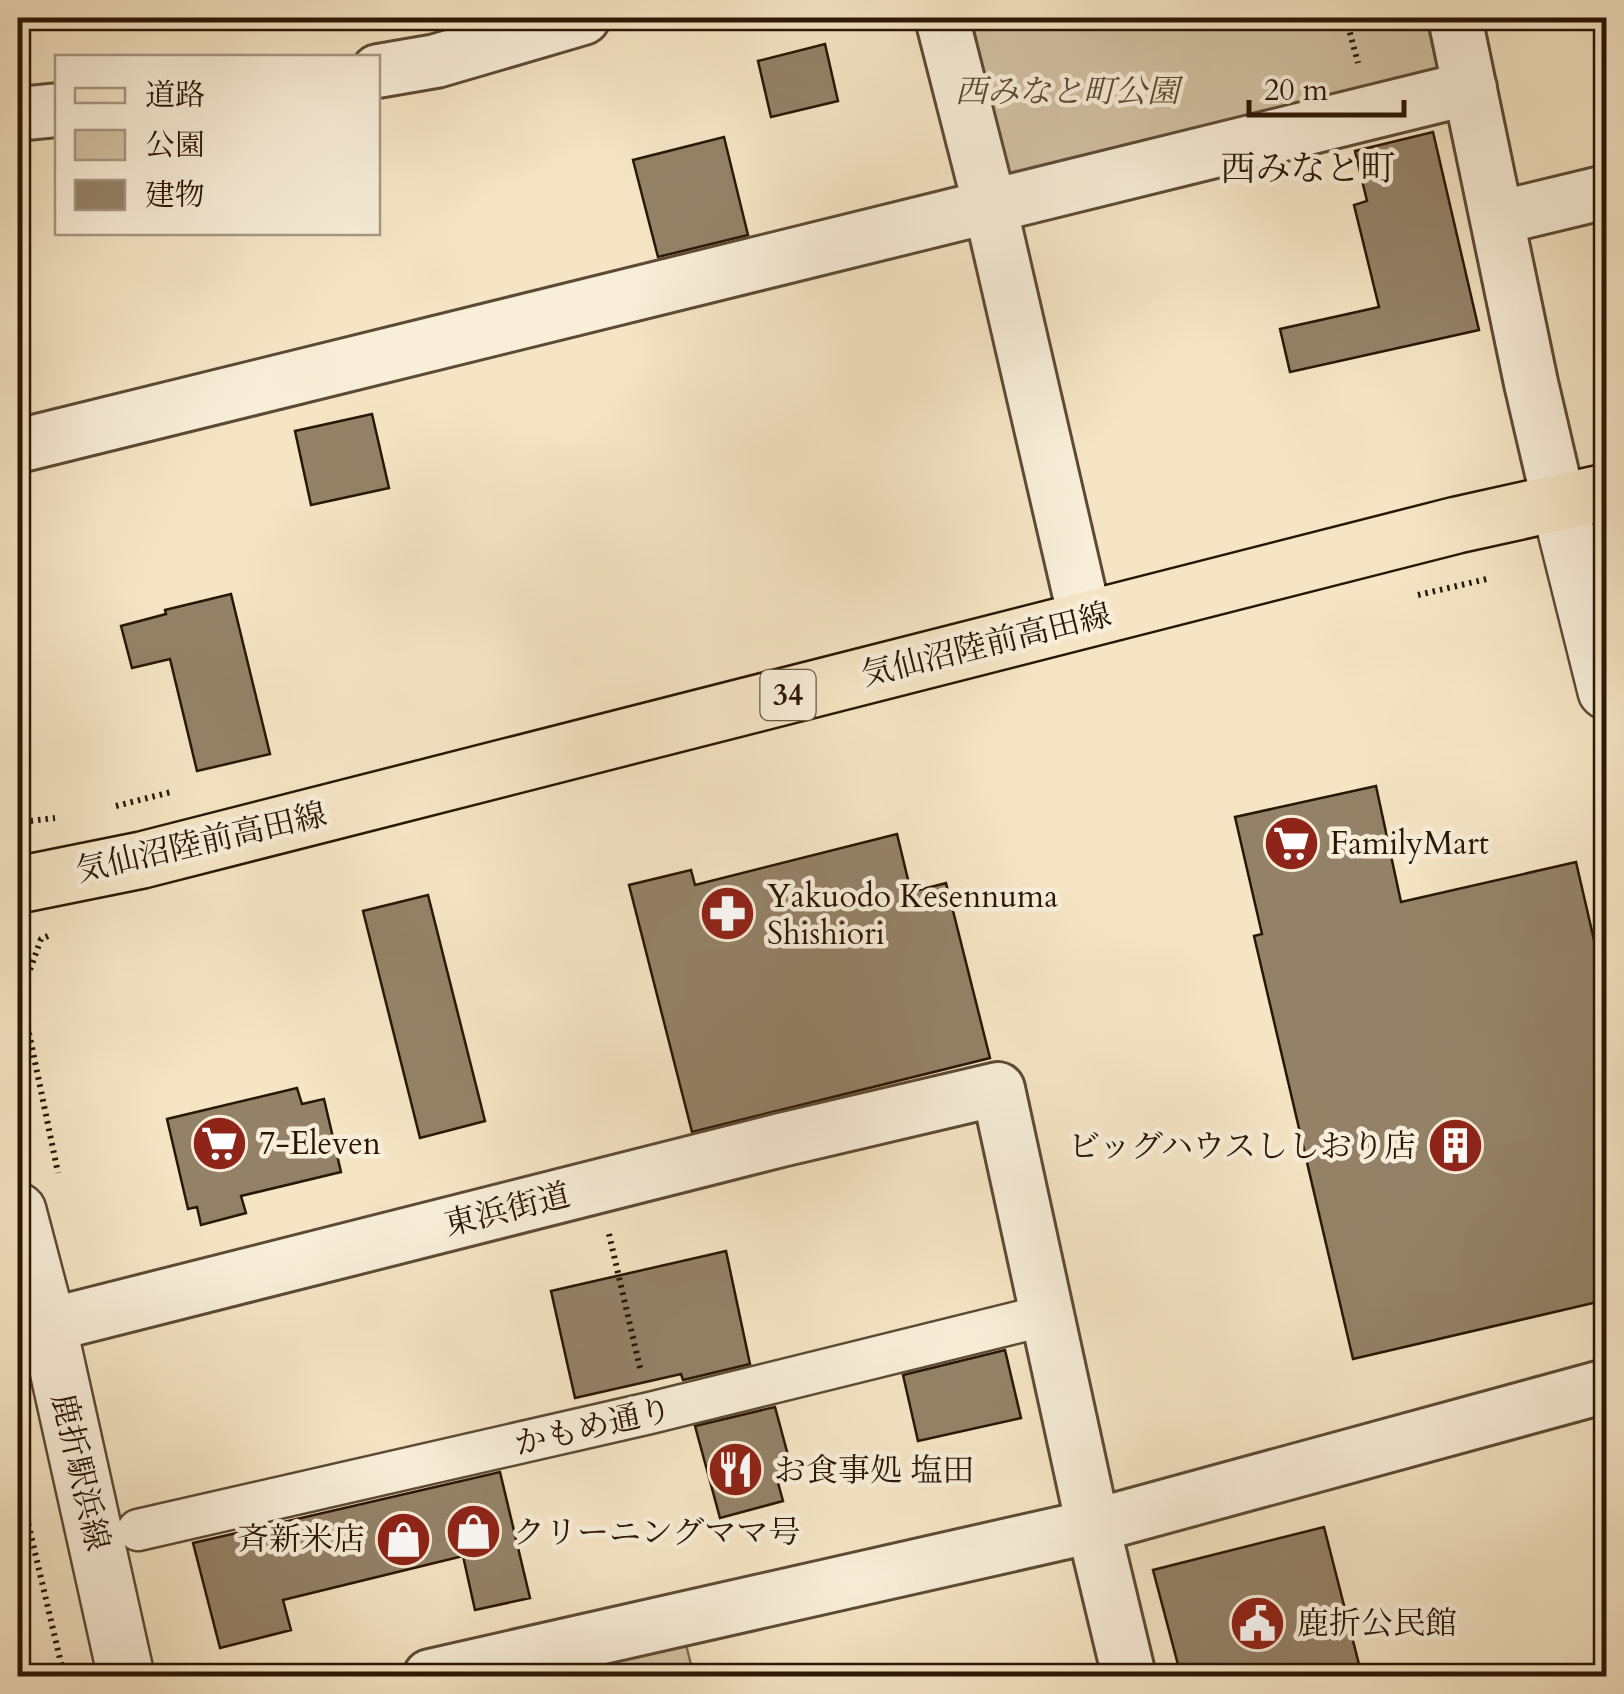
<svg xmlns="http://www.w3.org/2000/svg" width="1624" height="1694" font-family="Cardo,'Noto Serif JP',serif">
	<rect width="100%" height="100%" fill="#f5e5c5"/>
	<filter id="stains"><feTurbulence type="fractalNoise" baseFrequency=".002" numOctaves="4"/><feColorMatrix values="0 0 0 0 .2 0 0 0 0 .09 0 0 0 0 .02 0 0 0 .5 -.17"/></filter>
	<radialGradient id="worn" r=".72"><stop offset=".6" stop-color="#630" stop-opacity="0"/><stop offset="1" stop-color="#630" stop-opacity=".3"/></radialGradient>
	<path fill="#d2c2a4" stroke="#7e6c54" stroke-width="2.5" d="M971 18H1426L1440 77 1010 178Z
		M685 1641 694 1676H539Z"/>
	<path fill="#948268" stroke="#2a1604" stroke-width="2.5" d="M825 44 838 101 771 117 758 61Z
		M1433 132 1479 330 1290 372 1280 329 1379 307 1354 205 1367 201 1355 151Z
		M724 137 748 235 658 257 633 160Z
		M372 414 389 488 311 505 295 431Z
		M231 594 270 754 197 771 170 659 132 668 121 626 166 614 165 610Z
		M1376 786 1401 902 1576 862 1606 992V1300L1353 1359 1254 936 1262 934 1235 817Z
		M897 834 911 892 946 883 990 1058 692 1132 629 885 691 870 695 885Z
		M428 895 485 1121 420 1138 363 911Z
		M297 1088 302 1104 324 1099 341 1172 241 1196 246 1213 201 1225 197 1207 188 1209 167 1119Z
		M726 1251 750 1364 683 1380 681 1374 575 1398 551 1291Z
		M1005 1350 1021 1418 918 1441 903 1375Z
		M775 1407 793 1474 777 1479 783 1501 720 1518 695 1426Z
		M500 1472 530 1598 475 1610 463 1556 283 1600 291 1630 220 1648 193 1543Z
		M1324 1527 1362 1676H1181L1153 1570Z"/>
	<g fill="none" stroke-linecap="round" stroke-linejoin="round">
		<defs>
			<path id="pedestrian" d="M138 1530 650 1413 1047 1315"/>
			<path id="minor" d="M942 18 990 206 1085 618
				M1455 18 1531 383 1559 503
				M378 71 436 61 583 18
				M18 114 58 110
				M1498 218 1606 192
				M18 446 1470 88
				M18 1333 781 1140 998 1089 1093 1526 1129 1676
				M430 1676 1093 1526 1606 1386"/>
			<path id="tertiary" d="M1559 503 1606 691
				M18 1211 48 1325 126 1676"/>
			<path id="primary" d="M18 885 142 860 1457 525 1606 492"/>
		</defs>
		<use href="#pedestrian" stroke="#5d4a34" stroke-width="45"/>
		<use href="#minor" stroke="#5d4a34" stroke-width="58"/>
		<use href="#tertiary" stroke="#5d4a34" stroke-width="60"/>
		<use href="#primary" stroke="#2a1604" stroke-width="60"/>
		<path stroke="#2a1604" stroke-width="6" stroke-dasharray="2.5 5" stroke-linecap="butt" d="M1346 18 1358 63
			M1418 595 1487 579
			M116 806 171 792
			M18 813 30 821 55 818
			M48 936 41 939 27 978 23 1004 58 1173
			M609 1234 640 1368
			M18 1480 64 1676
			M18 1551 33 1548"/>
		<use href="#pedestrian" stroke="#f8eed9" stroke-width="40"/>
		<use href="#minor" stroke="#f8eed9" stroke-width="52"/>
		<use href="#tertiary" stroke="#f8eed9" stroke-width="55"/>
		<use href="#primary" stroke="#f5e5c5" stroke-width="55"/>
	</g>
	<defs>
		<symbol id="supermarket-disc" viewBox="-11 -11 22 22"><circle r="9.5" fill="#8f2418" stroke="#f8eed9"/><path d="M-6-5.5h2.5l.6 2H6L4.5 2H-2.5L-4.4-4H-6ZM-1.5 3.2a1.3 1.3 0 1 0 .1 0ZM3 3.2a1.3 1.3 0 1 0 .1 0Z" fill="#fff"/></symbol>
		<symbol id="pharmacy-disc" viewBox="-11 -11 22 22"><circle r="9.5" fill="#8f2418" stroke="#f8eed9"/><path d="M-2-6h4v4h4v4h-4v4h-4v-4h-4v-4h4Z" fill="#fff"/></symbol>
		<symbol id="building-disc" viewBox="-11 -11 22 22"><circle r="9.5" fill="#8f2418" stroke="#f8eed9"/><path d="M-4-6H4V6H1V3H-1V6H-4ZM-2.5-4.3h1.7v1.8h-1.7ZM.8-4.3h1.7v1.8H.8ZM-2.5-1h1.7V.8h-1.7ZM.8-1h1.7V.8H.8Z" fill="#fff"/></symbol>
		<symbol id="restaurant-disc" viewBox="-11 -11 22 22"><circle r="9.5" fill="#8f2418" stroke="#f8eed9"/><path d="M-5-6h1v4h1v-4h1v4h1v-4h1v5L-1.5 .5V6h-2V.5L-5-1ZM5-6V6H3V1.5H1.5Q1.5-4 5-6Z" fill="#fff"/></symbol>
		<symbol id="shop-disc" viewBox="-11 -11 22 22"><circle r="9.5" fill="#8f2418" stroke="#f8eed9"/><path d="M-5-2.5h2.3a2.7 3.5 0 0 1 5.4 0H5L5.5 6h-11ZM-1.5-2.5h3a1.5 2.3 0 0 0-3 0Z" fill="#fff"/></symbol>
		<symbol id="civic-disc" viewBox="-11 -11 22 22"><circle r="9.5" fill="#8f2418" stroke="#f8eed9"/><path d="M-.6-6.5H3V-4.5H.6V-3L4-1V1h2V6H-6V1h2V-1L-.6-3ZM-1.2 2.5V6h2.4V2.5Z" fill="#fff"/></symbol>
	</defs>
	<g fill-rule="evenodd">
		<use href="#supermarket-disc" x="1260" y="812" width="63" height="63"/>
		<use href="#pharmacy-disc" x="696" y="882" width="63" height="63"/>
		<use href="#supermarket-disc" x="188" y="1112" width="63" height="63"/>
		<use href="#building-disc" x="1424" y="1114" width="63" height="63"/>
		<use href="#restaurant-disc" x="704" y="1438" width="63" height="63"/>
		<use href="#shop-disc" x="442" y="1500" width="63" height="63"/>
		<use href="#shop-disc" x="372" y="1508" width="63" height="63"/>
		<use href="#civic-disc" x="1226" y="1592" width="63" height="63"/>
	</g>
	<g text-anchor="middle" stroke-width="9" stroke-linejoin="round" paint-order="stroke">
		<rect fill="#f8eed9" stroke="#685744" stroke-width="2.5" x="760.5" y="670" width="55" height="50" rx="8"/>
		<g font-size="30" font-weight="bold" fill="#2a1604">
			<text x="788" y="705">34</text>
		</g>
		<g font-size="32" font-style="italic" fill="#5c4a34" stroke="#f8eed9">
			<text x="1067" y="102">西みなと町公園</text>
		</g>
		<g font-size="32" fill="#2a1604" stroke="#f8eed9">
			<text transform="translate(986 644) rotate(-14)" y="11">気仙沼陸前高田線</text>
			<text transform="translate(201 842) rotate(-13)" y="11">気仙沼陸前高田線</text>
			<text transform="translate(507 1209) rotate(-14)" y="11">東浜街道</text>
			<text transform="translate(593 1426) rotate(-13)" y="11">かもめ通り</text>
			<text transform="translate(81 1472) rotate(77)" y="11">鹿折駅浜線</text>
		</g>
		<g font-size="32" fill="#2a1604" stroke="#f8eed9" text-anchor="start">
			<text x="1330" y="854">FamilyMart</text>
			<text x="767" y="907">Yakuodo Kesennuma<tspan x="767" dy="37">Shishiori</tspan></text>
			<text x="259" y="1154">7-Eleven</text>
			<text x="1416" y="1157" text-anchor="end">ビッグハウスししおり店</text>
			<text x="774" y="1481">お食事処 塩田</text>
			<text x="513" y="1543">クリーニングママ号</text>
			<text x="365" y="1550" text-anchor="end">斉新米店</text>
			<text x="1297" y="1634">鹿折公民館</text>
		</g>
		<g font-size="35" fill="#2a1604" stroke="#f8eed9">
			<text x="1308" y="180">西みなと町</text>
		</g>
	</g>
	<rect width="1624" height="1694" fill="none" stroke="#f5e5c5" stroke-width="60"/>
	<rect x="20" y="20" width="1584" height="1654" fill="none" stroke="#2a1604" stroke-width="5"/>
	<rect x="30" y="30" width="1564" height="1634" fill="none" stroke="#2a1604" stroke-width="2.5"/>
	<rect x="55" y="55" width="325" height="180" fill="#f8eed9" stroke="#a69884" stroke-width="2.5"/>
	<rect x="75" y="88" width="50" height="15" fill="#f5e5c5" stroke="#a69884" stroke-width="2.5"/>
	<text x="145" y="105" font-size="30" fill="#2a1604">道路</text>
	<rect x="75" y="130" width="50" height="30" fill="#d2c2a4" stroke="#a69884" stroke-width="2.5"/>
	<text x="145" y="155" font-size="30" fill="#2a1604">公園</text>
	<rect x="75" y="180" width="50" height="30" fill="#948268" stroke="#a69884" stroke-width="2.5"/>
	<text x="145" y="205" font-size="30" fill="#2a1604">建物</text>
	<path d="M1249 100v15h155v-15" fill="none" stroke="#2a1604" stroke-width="5"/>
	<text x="1264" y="100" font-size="30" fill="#2a1604" stroke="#f8eed9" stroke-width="8" paint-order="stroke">20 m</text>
	<rect width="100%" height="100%" filter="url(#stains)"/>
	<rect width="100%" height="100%" fill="url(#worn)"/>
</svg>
